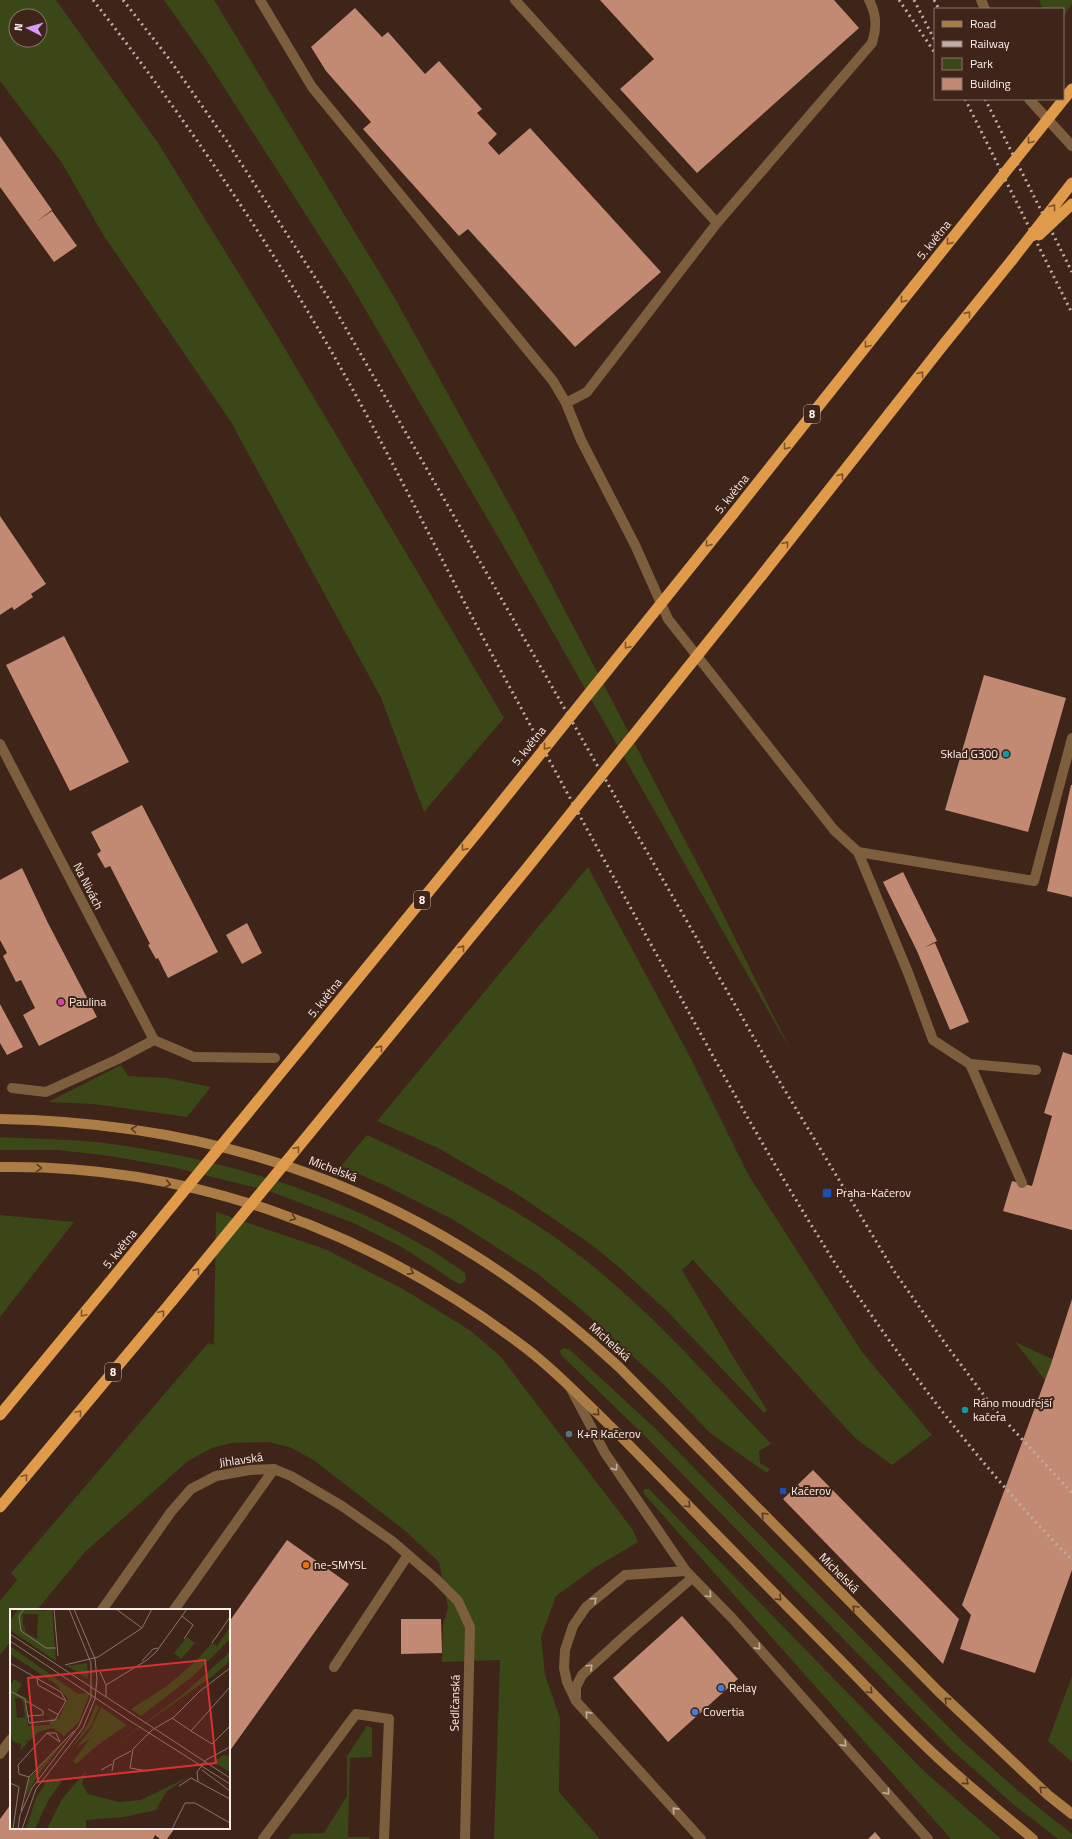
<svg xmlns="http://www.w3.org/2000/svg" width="1072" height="1839" font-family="'Titillium Web',sans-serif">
	<rect width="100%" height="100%" fill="#3e2419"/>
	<path fill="#3b4717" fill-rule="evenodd" d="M0 0H56L158 143 275 332 504 718 424 812 381 698 231 422 104 236 62 163 0 81ZM16 16H40V40H16Z
		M164 0H214L393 295 514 513 708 884 791 1051 533 597 351 285 207 61Z
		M1039 0H1072V4L1063 17V9H1043Z
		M588 867 689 1055 749 1176 862 1352 932 1435 892 1465 855 1438 693 1260 682 1270 737 1363 767 1410 764 1413 666 1310 621 1269 592 1245 514 1192 438 1148 377 1121Z
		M121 1065 128 1076 167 1078 211 1087 187 1117 94 1104 48 1102Z
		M367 1135C431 1165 495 1196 553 1236 634 1292 704 1372 771 1444L759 1451 760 1463 770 1469 767 1473 710 1433 663 1384 590 1317 538 1274 454 1220 386 1186 341 1166Z
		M0 1137C37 1139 75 1139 112 1144 220 1159 327 1190 422 1245 437 1253 451 1263 465 1273L466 1280 461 1284 457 1283 400 1246 351 1222 269 1191 172 1167 110 1156 58 1150H0Z
		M216 1212 325 1249 403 1289 471 1331 500 1356 633 1530 638 1542 596 1567 556 1596 541 1637 545 1675 560 1718 559 1792 600 1839H494L500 1660 442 1662 443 1626 448 1608 439 1562 403 1529 312 1459 289 1447 269 1442 231 1443 212 1448 188 1461 85 1552 37 1610H11V1641L0 1655V1601L17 1580 11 1573 208 1343 214 1345Z
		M0 1215 74 1222 0 1317Z
		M1015 1342 1072 1368 1048 1384Z
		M563 1348 569 1349 656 1429 962 1741 1023 1795 1072 1834V1839H1058L1014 1805 952 1750 647 1438 561 1355 560 1351Z
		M644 1489H649L923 1770 1001 1839H951L644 1494Z
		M1072 1676V1762L1048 1741Z
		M367 1726 371 1727 372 1730V1757L350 1758 348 1837H370V1839H288L292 1834 324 1833 347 1796V1756Z"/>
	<path fill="#c28a72" d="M600 0H834L859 28 697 173 620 89 654 59Z
		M355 8 382 37 388 32 425 74 439 61 482 109 477 113 497 134 488 143 499 155 530 128 661 272 575 347 468 229 459 236 363 129 371 122 326 71 311 47Z
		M0 136 52 210 36 222 52 211 77 246 54 262 0 187Z
		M0 516 46 584 31 594 33 597 14 610 12 607 0 615Z
		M64 636 129 762 70 791 6 665Z
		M984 675 1066 698 1028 832 945 810Z
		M1071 785H1072V897L1047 891Z
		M142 805 218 952 168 978 158 958 156 959 148 945 150 944 110 866 105 868 97 854 101 851 91 832Z
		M22 868 48 923 97 1017 39 1046 23 1015 35 1008 21 980 16 982 3 956 7 953 0 940V880Z
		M903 872 937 941 923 948 935 943 969 1022 950 1030 917 951 883 882Z
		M247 923 262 953 242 964 226 935Z
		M0 1004 23 1047 7 1055 0 1043Z
		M1063 1052 1072 1055V1230L1003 1211 1012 1181 1032 1186 1052 1116 1044 1113Z
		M1072 1299V1570L1035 1673 960 1649 971 1615 962 1605 1051 1364Z
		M813 1470 959 1619 943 1664 783 1499Z
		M287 1540 349 1584 229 1752V1622Z
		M682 1616 738 1679 668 1742 613 1678Z
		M401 1619H441L442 1653 401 1654Z
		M11 1804V1828H175L167 1839H160L155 1835 153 1839H0V1819Z
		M875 1832 881 1839H868Z"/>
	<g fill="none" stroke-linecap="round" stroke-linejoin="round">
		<path stroke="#7d5f3e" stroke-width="10" d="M260 0 312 87 553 381 566 403 581 440 635 545 668 619 834 830 858 852 1034 881 1072 738
			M515 0 717 223 872 43C877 28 877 15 869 0
			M981 0 985 9
			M1029 99 1072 146
			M566 403 587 392 717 223
			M858 852 909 975 933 1040 970 1064 1036 1070
			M194 1057 275 1058
			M970 1064 1022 1183
			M571 1389 605 1453 686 1571 732 1618 928 1839
			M686 1571 625 1575 586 1607 573 1626 565 1650 564 1668 567 1682 576 1701 701 1839
			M174 1610 274 1469
			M334 1667 408 1555
			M576 1699V1687L582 1675 628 1633 692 1578
			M263 1839 356 1714 389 1719 384 1839"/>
		<path stroke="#7d5f3e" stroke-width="10" d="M0 744 154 1040 194 1057
			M12 1088 46 1092 118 1059 154 1040
			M102 1610 171 1512 191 1489 216 1476 250 1470 274 1469 291 1476 342 1506 392 1541 436 1579 458 1601 470 1627 465 1839
			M0 1754 11 1739"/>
		<path stroke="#ac7c45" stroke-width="10" d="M0 1119C241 1123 442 1203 619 1367L938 1691 1048 1795 1072 1814
			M0 1167C191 1164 371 1231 523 1346 549 1365 571 1388 594 1410 635 1450 675 1492 715 1533 761 1580 808 1627 854 1674 881 1702 908 1730 936 1756 967 1785 1001 1812 1033 1839"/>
		<path stroke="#e09b4a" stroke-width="11" d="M733 514 914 286
			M762 575 944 344 1012 260
			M0 1415 108 1284
			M0 1507 172 1301"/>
		<path stroke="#bfada6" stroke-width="3" stroke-dasharray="2 4" stroke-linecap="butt" d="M93 0C177 107 254 220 323 337 379 433 428 534 480 632 546 755 613 877 681 998 727 1082 774 1166 825 1247 839 1271 856 1293 872 1316 932 1402 998 1485 1072 1560
			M123 0 167 56 226 140 329 299 769 1064 894 1271 947 1346 995 1410 1072 1493
			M899 0 935 53
			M914 0 935 41
			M934 0 939 9
			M965 99 1072 313
			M985 99 1072 272"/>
		<path stroke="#e09b4a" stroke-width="11" d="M1039 235 1072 204
			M1012 260 1072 183
			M914 286 1072 89
			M108 1284 480 829 733 514
			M172 1301 527 868 762 575"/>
	</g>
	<defs><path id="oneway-chevron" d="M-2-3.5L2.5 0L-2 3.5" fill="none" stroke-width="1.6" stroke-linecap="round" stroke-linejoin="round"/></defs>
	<g stroke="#7f542d">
		<use href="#oneway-chevron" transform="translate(1030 141) rotate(129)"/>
		<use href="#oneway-chevron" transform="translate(1053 207) rotate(-52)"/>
		<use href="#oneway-chevron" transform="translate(949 242) rotate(129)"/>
		<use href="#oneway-chevron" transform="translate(903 300) rotate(128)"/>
		<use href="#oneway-chevron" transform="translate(968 314) rotate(-51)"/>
		<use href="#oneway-chevron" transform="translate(867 345) rotate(128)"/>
		<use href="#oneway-chevron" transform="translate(921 374) rotate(-52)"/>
		<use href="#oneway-chevron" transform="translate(786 447) rotate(129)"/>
		<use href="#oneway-chevron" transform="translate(841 476) rotate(-52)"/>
		<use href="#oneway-chevron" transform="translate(708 544) rotate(129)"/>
		<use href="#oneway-chevron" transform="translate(786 544) rotate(-51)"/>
		<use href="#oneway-chevron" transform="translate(627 646) rotate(129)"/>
		<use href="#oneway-chevron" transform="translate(546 747) rotate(129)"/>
		<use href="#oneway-chevron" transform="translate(464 848) rotate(129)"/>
		<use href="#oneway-chevron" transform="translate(462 948) rotate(-51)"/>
		<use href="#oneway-chevron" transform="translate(380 1048) rotate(-51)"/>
		<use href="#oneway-chevron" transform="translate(297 1149) rotate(-51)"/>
		<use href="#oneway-chevron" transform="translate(197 1271) rotate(-51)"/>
		<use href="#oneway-chevron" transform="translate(162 1313) rotate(-50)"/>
		<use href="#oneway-chevron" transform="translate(83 1314) rotate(130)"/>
		<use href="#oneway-chevron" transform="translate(79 1413) rotate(-50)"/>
		<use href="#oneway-chevron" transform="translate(25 1477) rotate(-50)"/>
	</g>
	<g stroke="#5a3a24">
		<use href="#oneway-chevron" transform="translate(134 1129) rotate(-173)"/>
		<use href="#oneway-chevron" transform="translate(39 1168) rotate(2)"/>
		<use href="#oneway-chevron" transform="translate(168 1184) rotate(12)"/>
		<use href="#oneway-chevron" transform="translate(293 1218) rotate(21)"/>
		<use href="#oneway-chevron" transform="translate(411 1272) rotate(28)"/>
		<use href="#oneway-chevron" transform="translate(597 1413) rotate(44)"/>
		<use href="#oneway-chevron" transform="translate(688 1505) rotate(46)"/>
		<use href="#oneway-chevron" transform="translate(764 1515) rotate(-134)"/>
		<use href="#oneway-chevron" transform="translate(779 1598) rotate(45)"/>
		<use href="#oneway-chevron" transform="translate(855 1608) rotate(-135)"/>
		<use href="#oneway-chevron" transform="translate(870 1691) rotate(45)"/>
		<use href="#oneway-chevron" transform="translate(947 1700) rotate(-136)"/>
		<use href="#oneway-chevron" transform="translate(966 1782) rotate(40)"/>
		<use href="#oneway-chevron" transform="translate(1042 1789) rotate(-137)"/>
	</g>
	<g stroke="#c3ae9c">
		<use href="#oneway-chevron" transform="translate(615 1468) rotate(55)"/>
		<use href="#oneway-chevron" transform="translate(709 1595) rotate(46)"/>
		<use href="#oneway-chevron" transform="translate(594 1600) rotate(-42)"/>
		<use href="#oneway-chevron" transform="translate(758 1647) rotate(48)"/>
		<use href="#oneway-chevron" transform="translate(590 1667) rotate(-43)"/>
		<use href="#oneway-chevron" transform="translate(588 1714) rotate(-132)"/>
		<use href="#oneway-chevron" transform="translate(844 1744) rotate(48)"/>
		<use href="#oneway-chevron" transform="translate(887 1792) rotate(49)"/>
		<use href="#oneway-chevron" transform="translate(675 1810) rotate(-132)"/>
	</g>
	<g fill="#0f9aa8" stroke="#3e2419" stroke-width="1.5">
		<circle cx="1006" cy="754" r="4"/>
		<circle cx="965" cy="1410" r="4"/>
	</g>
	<circle fill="#d1479c" stroke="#3e2419" stroke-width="1.5" cx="61" cy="1002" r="4"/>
	<g fill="#1a4fb4" stroke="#3e2419" stroke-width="1.5">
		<rect x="822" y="1188" width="10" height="10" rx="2"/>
		<rect x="779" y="1487" width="8" height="8" rx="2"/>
	</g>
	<circle fill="#5c6f8a" stroke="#3e2419" stroke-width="1.5" cx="569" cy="1434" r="4"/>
	<circle fill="#e8710a" stroke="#3e2419" stroke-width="1.5" cx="306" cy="1565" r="4"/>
	<g fill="#3f7fe0" stroke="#3e2419" stroke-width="1.5">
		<circle cx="721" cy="1688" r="4"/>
		<circle cx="695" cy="1712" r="4"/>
	</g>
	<g text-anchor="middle" stroke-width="4" stroke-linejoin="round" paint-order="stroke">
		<g fill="#3e2419" stroke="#c4b2ab" stroke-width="1">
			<rect x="804" y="405" width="16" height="18" rx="3"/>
			<rect x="414" y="891" width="16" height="18" rx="3"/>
			<rect x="105" y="1363" width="16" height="18" rx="3"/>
		</g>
		<g font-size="11" font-weight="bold" fill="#fdefe9">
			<text x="812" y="418">8</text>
			<text x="422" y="904">8</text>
			<text x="113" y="1376">8</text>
		</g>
		<g font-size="12" fill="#fdefe9" stroke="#3e2419">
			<text transform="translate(934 240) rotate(-51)" y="4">5. května</text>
			<text transform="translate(732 494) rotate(-51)" y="4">5. května</text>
			<text transform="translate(529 746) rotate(-51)" y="4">5. května</text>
			<text transform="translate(88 886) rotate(63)" y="4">Na Nivách</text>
			<text transform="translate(325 998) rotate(-51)" y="4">5. května</text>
			<text transform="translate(333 1169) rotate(21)" y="4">Michelská</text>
			<text transform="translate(120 1249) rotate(-51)" y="4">5. května</text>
			<text transform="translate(610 1342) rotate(42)" y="4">Michelská</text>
			<text transform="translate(241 1460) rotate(-8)" y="4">Jihlavská</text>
			<text transform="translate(839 1573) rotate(45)" y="4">Michelská</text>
			<text transform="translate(455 1703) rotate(-89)" y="4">Sedlčanská</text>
		</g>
		<g font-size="12" fill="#fdefe9" stroke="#3e2419" text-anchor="start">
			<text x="998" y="758" text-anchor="end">Sklad G300</text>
			<text x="69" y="1006">Paulina</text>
			<text x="836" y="1197">Praha-Kačerov</text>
			<text x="973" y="1407">Ráno moudřejší<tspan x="973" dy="14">kačera</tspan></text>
			<text x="577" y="1438">K+R Kačerov</text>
			<text x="791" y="1495">Kačerov</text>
			<text x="314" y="1569">ne-SMYSL</text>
			<text x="729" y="1692">Relay</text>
			<text x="703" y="1716">Covertia</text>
		</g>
	</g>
	<g transform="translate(10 1609)">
		<rect width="220" height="220" fill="#3e2419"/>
		<path d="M8 0 34 2 42 0 46 52 0 21V12ZM13 5H28L27 30 15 23V19H11L16 18 13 16ZM220 18V30L183 67 131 107 121 100 157 77 187 51 202 34 207 37ZM177 28 185 34 171 50 164 44ZM0 37 68 85 80 84 69 113 54 127 43 119 28 123 19 132 15 130 18 133 10 142 11 135 2 132 0 117V77L4 70 12 75 7 84 18 90 15 91 18 117 40 116 39 110 49 109 58 90 46 75 0 45ZM5 89H10L13 93 15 108 7 109ZM220 43V52L204 66 102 138 171 87ZM77 54 78 70 57 57ZM86 95 89 98 81 117 61 140 78 115ZM91 98 117 116 89 135 66 155 63 152 80 130 66 139 81 120ZM58 128 28 166 15 189 19 170ZM213 146 220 147V163L203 153ZM76 162 72 175 78 185 109 193 131 191 178 168 156 183 146 201 114 208 76 211V220H37L52 190ZM38 170 52 172 39 190 25 220H16L26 189Z" fill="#3b4717" fill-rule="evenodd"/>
		<path fill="none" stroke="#8a756c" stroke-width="1" d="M14 0 9 7 11 22 36 39H46M44 0 48 47M106 0 132 19M172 7 183 16 174 30M0 25 220 169M0 32 117 110 220 175M202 34 220 8M132 52 143 40 148 39M0 54 51 83 56 92 45 111 19 114 15 90 0 82M55 56 88 48 132 19 142 0M90 63 96 76M27 69 28 76 56 92M220 78 181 122 202 135 220 117M96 88V76L137 51 146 43 177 0M16 92 33 102V106L18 107M38 100 49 106M162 109 181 122M37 124 50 133M91 161 102 155M192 161 220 182M102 162 104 151 121 142M138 162 120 159 123 140 142 121 164 108 190 82 220 59M19 168 9 165 8 156 37 124H46L50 133M188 172 187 163 196 151 220 138M0 174 9 178 3 220M169 177 181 169 220 190M11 202 19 168 64 122M8 220 10 206 22 179 69 117 81 89V54L59 0M12 220 26 180 73 119 85 90 87 70 85 50 64 0M162 220 175 194H185L220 214"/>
		<path fill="#d83232" fill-opacity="0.15" stroke="#d83232" stroke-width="2" d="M195 51 206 154 28 173 18 69Z"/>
		<rect width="220" height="220" fill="none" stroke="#fdefe9" stroke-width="2"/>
	</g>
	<rect x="934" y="8" width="130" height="92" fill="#3e2419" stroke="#8a756c"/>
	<rect x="942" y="21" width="20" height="6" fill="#ac7c45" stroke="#8a756c"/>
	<text x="970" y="28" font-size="12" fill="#fdefe9">Road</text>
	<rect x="942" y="41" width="20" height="6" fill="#bfada6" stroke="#8a756c"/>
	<text x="970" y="48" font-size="12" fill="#fdefe9">Railway</text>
	<rect x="942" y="58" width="20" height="12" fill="#3b4717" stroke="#8a756c"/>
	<text x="970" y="68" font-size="12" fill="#fdefe9">Park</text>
	<rect x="942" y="78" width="20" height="12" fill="#c28a72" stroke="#8a756c"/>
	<text x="970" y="88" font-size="12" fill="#fdefe9">Building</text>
	<g transform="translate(28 28) rotate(276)"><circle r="19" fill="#3e2419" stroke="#8a756c"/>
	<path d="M0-3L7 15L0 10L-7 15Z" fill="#d59cfb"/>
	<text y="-6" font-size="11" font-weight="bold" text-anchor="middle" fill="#fdefe9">N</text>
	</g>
</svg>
